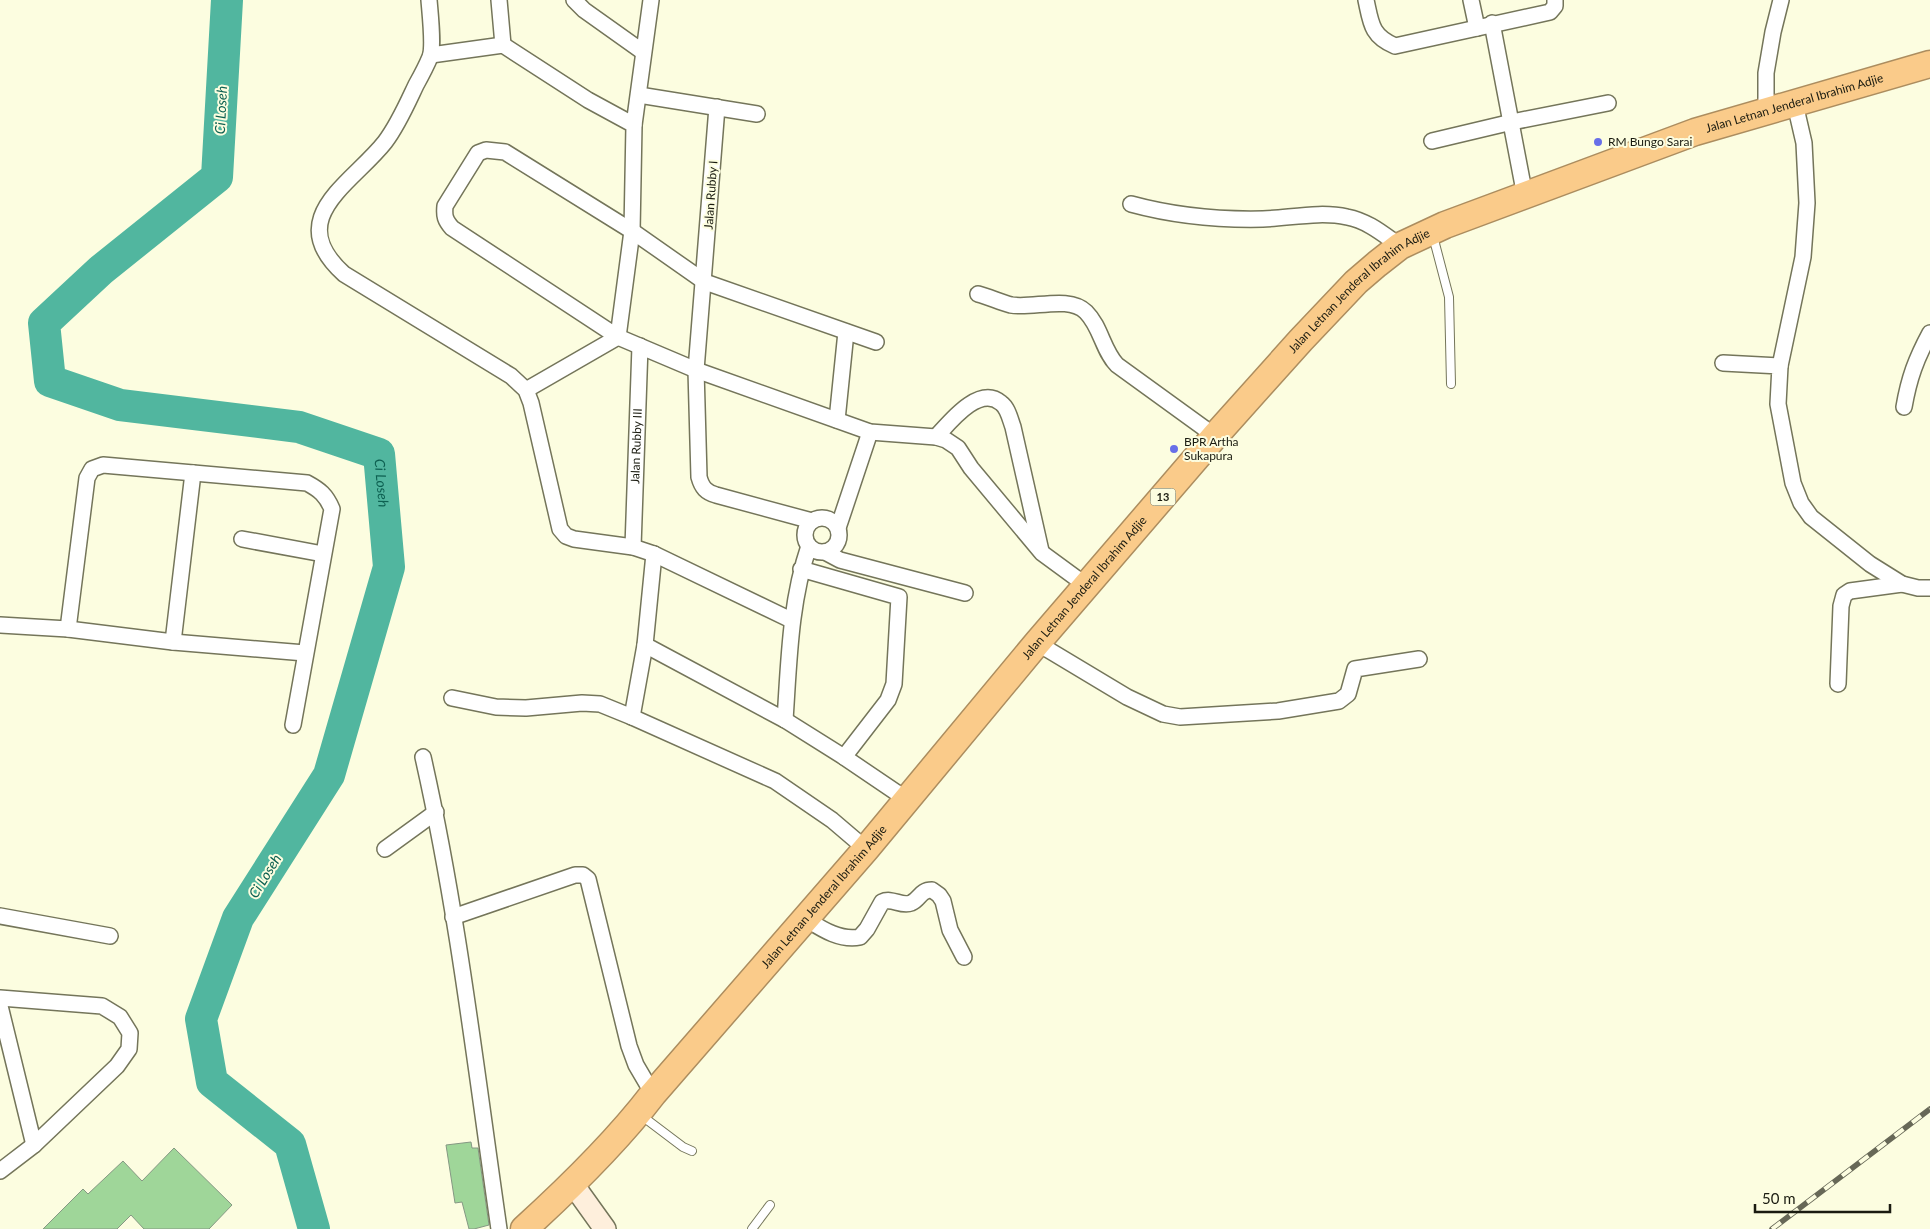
<svg xmlns="http://www.w3.org/2000/svg" width="1930" height="1229" font-family="Lato,sans-serif">
	<rect width="100%" height="100%" fill="#fcfde0"/>
	<g fill="none" stroke-linecap="round" stroke-linejoin="round">
		<path stroke="#51b69f" stroke-width="32" id="s1" d="M227 0 217 177 101 270 44 323 50 381 120 405 299 427 379 454 389 567 329 775 238 918 201 1019 212 1082 290 1144 314 1229"/>
	</g>
	<path fill="#9fd699" stroke="#859883" d="M471 1142 472 1148H478L489 1225 474 1229H469L462 1202 455 1203 446 1145Z
		M174 1148 232 1205 209 1229H144L131 1215 117 1229H43L83 1189 88 1194 123 1161 142 1181Z"/>
	<g fill="none" stroke-linecap="round" stroke-linejoin="round">
		<defs>
			<path id="lane" d="M1433 236 1449 297 1451 384
				M642 1116 683 1147 692 1151
				M752 1229 770 1205"/>
			<g id="street">
				<path d="M429 0C430 13 434 47 430 57 426 67 421 76 416 85 407 104 398 125 385 142 352 184 282 218 344 274L511 376 526 390 531 403 560 529 566 536 574 539 633 547 654 554 791 620"/>
				<path d="M499 0 503 45"/>
				<path d="M574 0 584 10 643 52"/>
				<path d="M1366 0C1371 23 1371 36 1395 46L1550 12 1555 6V0"/>
				<path d="M1471 0 1477 28"/>
				<path d="M1492 23 1525 196"/>
				<path d="M431 55 503 45 588 100 634 125 632 231 618 337 526 390"/>
				<path d="M639 95 757 114"/>
				<path d="M717 107 696 370 699 477C702 488 706 492 716 495L812 521"/>
				<path d="M1766 111V73L1773 32 1781 0"/>
				<path d="M634 125 651 0"/>
				<path d="M1432 141 1512 122 1608 103"/>
				<path d="M1131 204C1175 216 1218 220 1263 219 1290 218 1320 211 1347 217 1368 221 1383 234 1400 246"/>
				<path d="M978 294C989 297 1000 302 1011 305 1033 309 1069 295 1086 312 1101 327 1103 351 1117 365L1215 436"/>
				<path d="M876 342 705 282 632 231 505 152 486 150 478 153 445 206C444 216 445 220 452 228L618 337 696 370 870 432 936 437 946 440 958 448 971 468 1042 553 1087 586"/>
				<path d="M1723 363 1780 366 1778 404 1793 483 1801 503 1811 517 1870 564 1902 584 1918 588H1930"/>
				<path d="M1780 366 1803 257 1807 203 1804 143 1795 104"/>
				<path d="M1904 407C1909 378 1916 359 1930 333"/>
				<path d="M837 420 846 332"/>
				<path d="M936 437C949 423 979 384 1001 403 1008 408 1010 419 1013 427L1041 551"/>
				<circle cx="822" cy="535" r="17"/>
				<path d="M838 528 870 432"/>
				<path d="M242 539 323 554"/>
				<path id="s2" d="M633 547 640 346"/>
				<path d="M825 552 840 560 965 593"/>
				<path d="M654 554 645 645 785 720 844 757 906 799"/>
				<path d="M801 569 899 597 894 684 888 700 844 757"/>
				<path d="M0 625 68 629 173 642 305 653"/>
				<path d="M68 629 87 478 92 469 103 465 307 483C320 490 326 495 332 509L293 725"/>
				<path d="M173 642 193 473"/>
				<path d="M1037 643 1127 697 1163 714 1180 717 1278 711 1339 701 1348 694 1355 669 1419 659"/>
				<path d="M1838 684 1841 606 1844 595 1850 591 1902 584"/>
				<path d="M452 698 496 707 526 708 582 703 600 704 632 717 775 781 832 820 866 849"/>
				<path d="M632 717 645 645"/>
				<path d="M785 720C789 661 790 602 809 546"/>
				<path d="M423 757C458 912 476 1071 499 1229"/>
				<path d="M385 849 436 812"/>
				<path d="M0 916 110 936"/>
				<path d="M453 917 575 875H583L588 879 629 1046 636 1065 653 1094"/>
				<path d="M806 919C822 929 840 941 860 937L867 929 882 902C892 897 901 907 911 903 920 899 920 890 932 890L939 895 943 901 950 930 964 957"/>
				<path d="M0 998 102 1006 120 1017 130 1033 129 1049 117 1066 34 1145 0 1171"/>
				<path d="M0 1006 34 1145"/>
			</g>
			<path id="secondary" d="M572 1183 605 1229"/>
			<g id="highway">
				<path id="s3" d="M524 1229C568 1189 617 1141 653 1094L866 849 1037 643 1215 436 1301 340 1356 282 1377 264 1400 246 1445 225 1695 132 1930 64"/>
			</g>
		</defs>
		<use href="#lane" stroke="#74755a" stroke-width="10"/>
		<use href="#street" stroke="#74755a" stroke-width="18"/>
		<use href="#secondary" stroke="#74755a" stroke-width="24"/>
		<use href="#highway" stroke="#ac8d5f" stroke-width="29"/>
		<use href="#lane" stroke="#fff" stroke-width="8"/>
		<use href="#street" stroke="#fff" stroke-width="15"/>
		<use href="#secondary" stroke="#feefdc" stroke-width="21"/>
		<use href="#highway" stroke="#facb8a" stroke-width="26"/>
		<defs>
			<path id="rail" d="M1772 1229 1930 1109"/>
		</defs>
		<use href="#rail" stroke="#676857" stroke-width="5.5"/>
		<use href="#rail" stroke="#fcfde0" stroke-width="4" stroke-dasharray="11" stroke-linecap="butt"/>
	</g>
	<g fill="#686fe8" stroke="#fcfde0" stroke-width="2">
		<circle cx="1598" cy="142" r="5"/>
		<circle cx="1174" cy="449" r="5"/>
	</g>
	<g text-anchor="middle" stroke-width="4" stroke-linejoin="round" paint-order="stroke">
		<rect fill="#fcfde0" stroke="#5e5f4e" stroke-width="1" x="1150.5" y="488.5" width="25" height="17" rx="4"/>
		<g font-size="11" font-weight="bold" fill="#1a1b10">
			<text x="1163" y="501">13</text>
		</g>
		<g font-size="12" fill="#1a1b10" stroke="#fcfde0">
			<text dy="4" stroke="none"><textPath href="#s3" startOffset="1738">Jalan Letnan Jenderal Ibrahim Adjie</textPath></text>
			<text transform="translate(711 195) rotate(-86)" y="4">Jalan Rubby I</text>
			<text dy="4" stroke="none"><textPath href="#s3" startOffset="1258">Jalan Letnan Jenderal Ibrahim Adjie</textPath></text>
			<text dy="4" stroke="none"><textPath href="#s2" startOffset="101">Jalan Rubby III</textPath></text>
			<text dy="4" stroke="none"><textPath href="#s3" startOffset="852">Jalan Letnan Jenderal Ibrahim Adjie</textPath></text>
			<text dy="4" stroke="none"><textPath href="#s3" startOffset="448">Jalan Letnan Jenderal Ibrahim Adjie</textPath></text>
		</g>
		<g font-size="12" fill="#1a1b10" stroke="#fcfde0" text-anchor="start">
			<text x="1608" y="146">RM Bungo Sarai</text>
			<text x="1184" y="446">BPR Artha<tspan x="1184" dy="14">Sukapura</tspan></text>
		</g>
		<g font-size="14" font-style="italic" fill="#0d6051" stroke="#fcfde0">
			<text transform="translate(221 110) rotate(-87)" y="5">Ci Loseh</text>
			<text dy="5" stroke="none"><textPath href="#s1" startOffset="830">Ci Loseh</textPath></text>
			<text transform="translate(265 876) rotate(-58)" y="5">Ci Loseh</text>
		</g>
	</g>
	<path d="M1755 1204v8h135v-8" fill="none" stroke="#1a1b10" stroke-width="2.5"/>
	<text x="1762" y="1204" font-size="15" fill="#1a1b10" stroke="#fcfde0" stroke-width="4" paint-order="stroke">50 m</text>
</svg>
